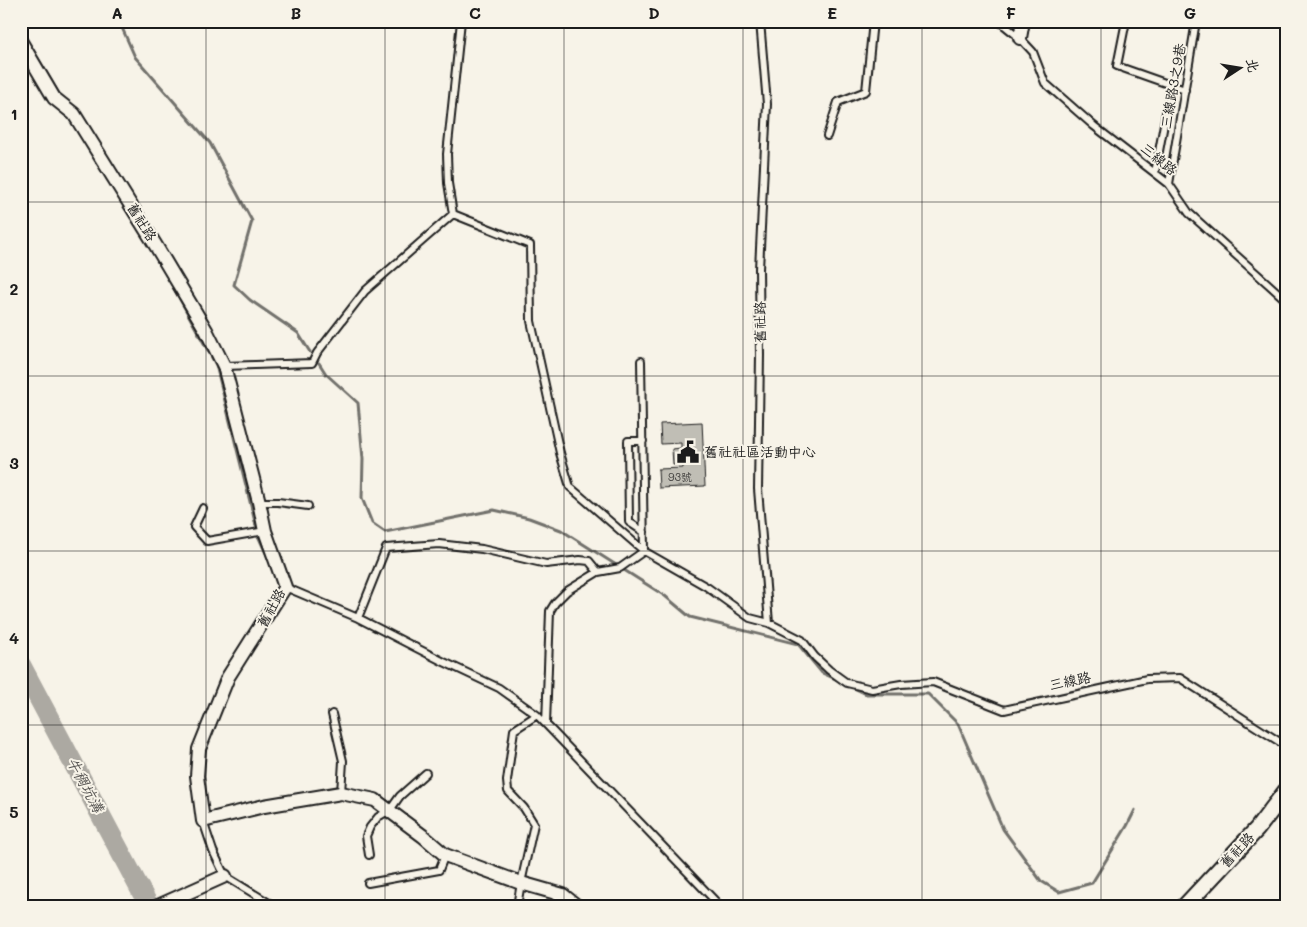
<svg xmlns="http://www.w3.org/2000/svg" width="1307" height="927" font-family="Mali,'LXGW WenKai TC',sans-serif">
	<rect width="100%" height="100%" fill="#f7f3e8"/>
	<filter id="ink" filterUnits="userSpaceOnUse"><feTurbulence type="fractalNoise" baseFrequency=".02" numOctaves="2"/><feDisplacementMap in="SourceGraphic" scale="10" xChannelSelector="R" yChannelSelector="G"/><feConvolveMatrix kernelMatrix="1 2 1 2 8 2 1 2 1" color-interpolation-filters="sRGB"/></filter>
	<g filter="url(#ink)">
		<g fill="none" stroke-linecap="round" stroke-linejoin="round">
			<path stroke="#72716c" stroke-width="3" d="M119 21 135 57 210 143 252 221 234 285 250 300 298 333 310 352
				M21 31 27 41
				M32 48 61 97
				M171 283 216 365 259 538 269 560
				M319 363 326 374 358 403 363 459 362 498 372 523 385 532 494 510 529 518 561 530 665 596 690 617 798 644 822 673 840 681
				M850 686 866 694H928L958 724 1003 829 1041 881 1059 892 1092 883 1127 826 1135 810"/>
			<path stroke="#aca9a2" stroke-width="20" d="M21 665 149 906"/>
		</g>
		<path fill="#c0beb5" stroke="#1c1c1c" d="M702 422 705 486 659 488 658 469 683 468V465H673L672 449 681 448V443L661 444 660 424Z"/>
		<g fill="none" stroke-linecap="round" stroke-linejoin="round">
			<defs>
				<path id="service" d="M760 21 767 104 759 269 760 355 758 489 769 623
					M999 21 1020 38 1033 52 1045 83 1094 126 1169 184 1189 213 1286 300
					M1126 21 1117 66 1185 90
					M827 136 838 102 866 91 873 21
					M1155 173 1171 86
					M1169 184 1196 21
					M453 214 448 183 447 154 461 21
					M224 366 312 363 317 353 365 291 453 214 530 245 531 321 560 453 570 487 644 551 707 587 750 618 769 623 802 640 815 657 829 670 847 683 872 689 901 684 933 682 1004 710 1147 679 1180 678 1286 746
					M643 441H628L629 522 644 532
					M259 502H278L308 506
					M203 508 194 527 207 541 265 531
					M285 587 358 618 444 662 499 688 537 715 720 906
					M358 618 386 548 439 544 482 549 546 564 580 560 589 561 598 572
					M332 714 343 761 341 793
					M546 724 550 611 555 603 567 591 598 572 620 568 644 551 641 361
					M203 821 213 851 225 876 274 906
					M369 855 366 836 370 827 378 817 390 810 400 796 426 773
					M368 883 439 870 445 855
					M517 906 521 883 534 824 524 808 508 791 507 781 514 730 537 715"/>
				<path id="minor" d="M1020 38 1023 21
					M21 42 54 98 74 114 156 246 206 330 224 366 259 502 265 531 285 587 228 677 199 749 197 776 203 821 264 806 341 793 375 800 423 836 445 855 521 883 563 895 577 906
					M158 906 225 876"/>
				<path id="tertiary" d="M1185 906 1257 829 1286 791"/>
			</defs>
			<use href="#service" stroke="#1c1c1c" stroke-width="10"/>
			<use href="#minor" stroke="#1c1c1c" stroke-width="16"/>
			<use href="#tertiary" stroke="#1c1c1c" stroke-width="19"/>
			<use href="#service" stroke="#f7f3e8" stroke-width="6"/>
			<use href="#minor" stroke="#f7f3e8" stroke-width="12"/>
			<use href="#tertiary" stroke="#f7f3e8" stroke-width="15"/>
		</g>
	</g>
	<path fill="none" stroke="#1c1c1c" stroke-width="1" stroke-opacity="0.55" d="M206 21V906M385 21V906M564 21V906M743 21V906M922 21V906M1101 21V906M21 202H1286M21 376H1286M21 551H1286M21 725H1286"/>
	<defs>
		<symbol id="civic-bare" viewBox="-9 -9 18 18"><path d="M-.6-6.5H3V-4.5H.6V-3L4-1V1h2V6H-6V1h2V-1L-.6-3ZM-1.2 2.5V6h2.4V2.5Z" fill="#1c1c1c" stroke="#f7f3e8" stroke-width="2.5" paint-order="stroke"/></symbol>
	</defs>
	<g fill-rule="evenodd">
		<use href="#civic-bare" x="672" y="436" width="32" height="32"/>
	</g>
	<g text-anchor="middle" stroke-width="4" stroke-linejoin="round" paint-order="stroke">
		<g font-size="11" fill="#454442">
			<text x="680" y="481">93號</text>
		</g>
		<g font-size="14" fill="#1c1c1c" stroke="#f7f3e8">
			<text transform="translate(1173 86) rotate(-80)" y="5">三線路3之9巷</text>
			<text transform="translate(1159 159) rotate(39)" y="5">三線路</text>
			<text transform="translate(142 222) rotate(58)" y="5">舊社路</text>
			<text transform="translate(760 322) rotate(-91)" y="5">舊社路</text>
			<text transform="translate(271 608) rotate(-61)" y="5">舊社路</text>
			<text transform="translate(1070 681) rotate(-12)" y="5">三線路</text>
			<text transform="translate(1237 850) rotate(-47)" y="5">舊社路</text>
		</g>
		<g font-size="14" fill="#1c1c1c" stroke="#f7f3e8" text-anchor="start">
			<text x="704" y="457">舊社社區活動中心</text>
		</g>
		<g font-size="15" font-style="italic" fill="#565452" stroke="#f7f3e8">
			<text transform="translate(85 785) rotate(62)" y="5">牛稠坑溝</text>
		</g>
	</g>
	<rect width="1307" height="927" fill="none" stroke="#f7f3e8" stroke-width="55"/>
	<g transform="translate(1240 68) rotate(78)" stroke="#f7f3e8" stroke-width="4" paint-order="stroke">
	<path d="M0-4L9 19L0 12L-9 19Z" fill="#1c1c1c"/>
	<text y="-8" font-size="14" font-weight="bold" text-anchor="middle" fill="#1c1c1c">北</text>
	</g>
	<rect x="28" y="28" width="1252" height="872" fill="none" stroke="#1c1c1c" stroke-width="2"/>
	<g font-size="16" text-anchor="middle" font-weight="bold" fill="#1c1c1c">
		<text x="117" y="19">A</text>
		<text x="296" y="19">B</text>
		<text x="475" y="19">C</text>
		<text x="654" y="19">D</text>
		<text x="832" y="19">E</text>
		<text x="1011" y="19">F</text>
		<text x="1190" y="19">G</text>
		<text x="14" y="120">1</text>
		<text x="14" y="295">2</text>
		<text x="14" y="469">3</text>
		<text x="14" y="644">4</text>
		<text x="14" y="818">5</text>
	</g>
</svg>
